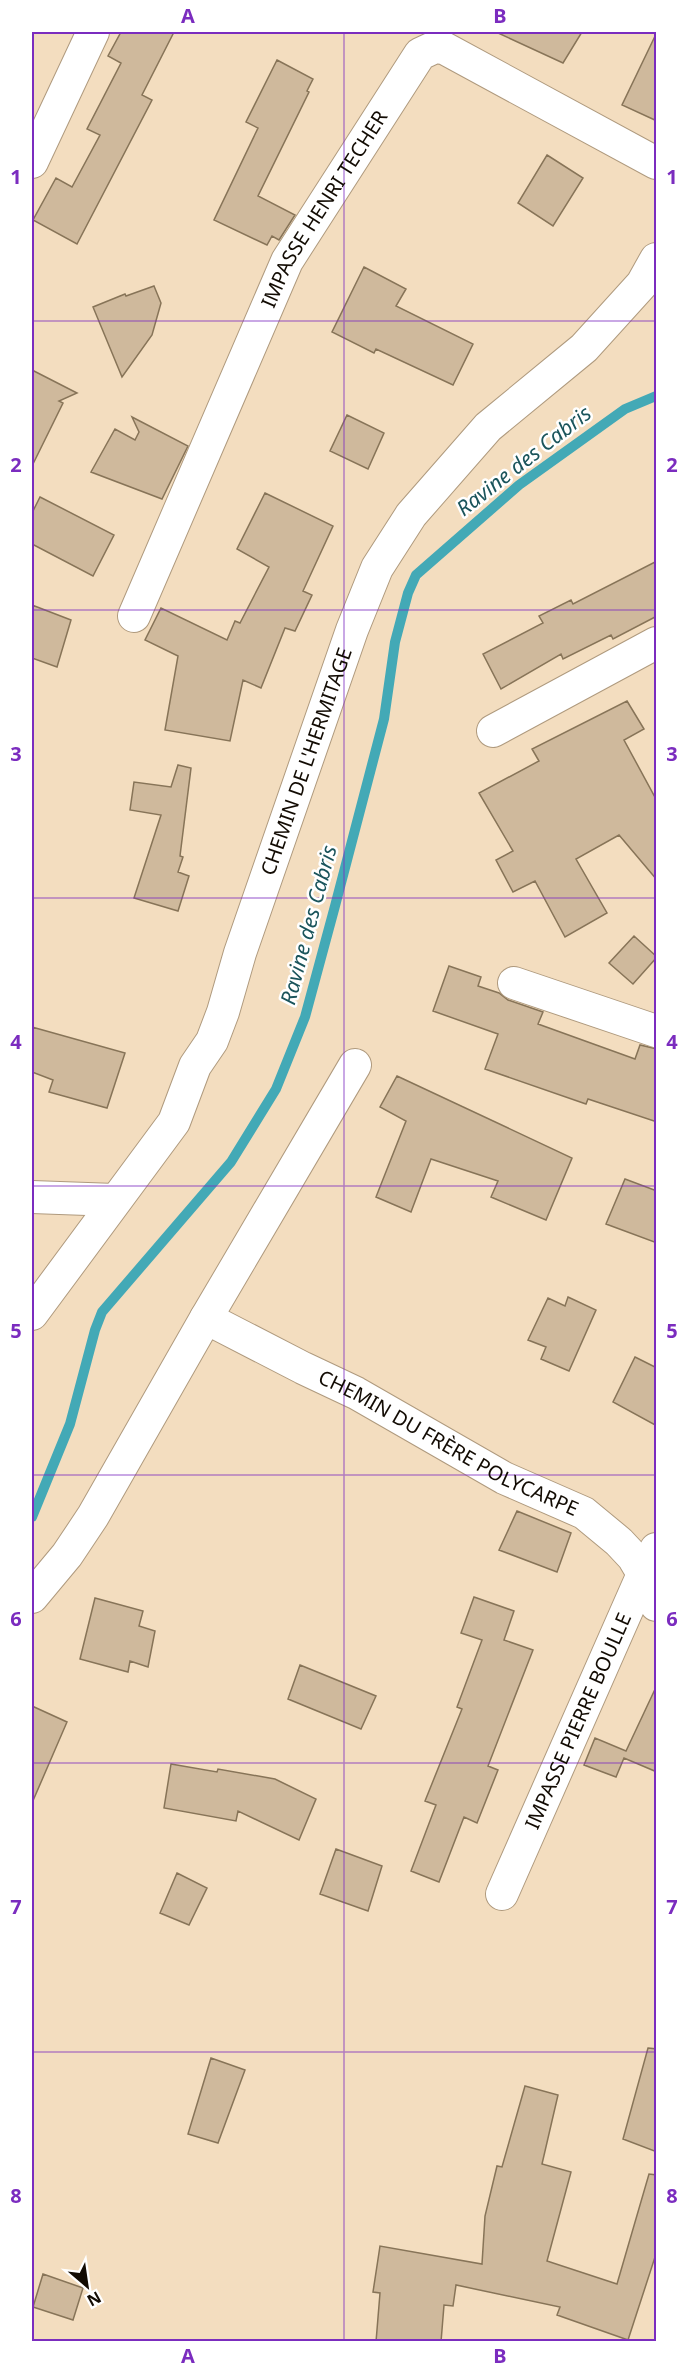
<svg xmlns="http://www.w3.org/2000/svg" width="688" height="2373" font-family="'Noto Sans',sans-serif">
	<rect width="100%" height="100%" fill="#f3ddbf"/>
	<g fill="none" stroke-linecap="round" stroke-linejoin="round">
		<path stroke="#43a9b6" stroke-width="10" d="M32 1517 70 1424 95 1330 102 1312 231 1162 276 1089 305 1017 335 906 384 719 395 642 408 593 416 575 519 485 625 409 656 396"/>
	</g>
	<path fill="#cfb99c" stroke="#877458" stroke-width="1.5" d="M121 32H174L142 95 152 100 77 244 33 220 56 178 72 187 100 135 87 129 121 63 108 56Z
		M496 32H582L563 63Z
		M657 32V121L622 105Z
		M277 60 313 79 307 91 309 92 258 196 295 215 279 240 272 236 267 245 214 220 258 128 246 122Z
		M547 155 583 178 553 226 518 203Z
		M364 267 406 289 396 306 473 344 453 385 376 349 374 353 332 332Z
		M154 286 161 303 152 335 122 377 93 307 125 294 126 296Z
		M32 370 77 393 59 401 63 403 32 466Z
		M347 415 384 433 368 469 330 451Z
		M132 417 188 446 162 499 91 472 115 429 135 440 139 432Z
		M265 493 333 526 303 591 312 595 295 631 285 628 261 688 243 680 230 741 165 730 178 656 145 640 161 608 227 640 235 621 240 623 269 567 237 549Z
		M40 497 114 535 93 576 32 544V513Z
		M657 561V616L613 639 611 635 563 659 561 654 501 689 483 654 543 623 539 616 571 600 573 604Z
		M32 605 71 620 57 667 32 658Z
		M627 701 644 729 624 740 657 801V880L619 835 576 859 607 913 565 937 535 881 513 892 496 860 513 851 479 793 539 761 532 749Z
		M178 765 191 768 180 856 183 857 178 872 189 876 178 911 134 898 161 815 130 810 134 782 171 787Z
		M634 936 657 957 633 984 609 963Z
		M449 966 481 977 478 986 499 993 508 1000 543 1012 538 1024 635 1059 640 1045 657 1049V1122L588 1099 586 1104 485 1069 498 1034 433 1011Z
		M32 1027 125 1053 107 1108 49 1092 53 1080 32 1072Z
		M397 1076 572 1158 546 1220 491 1197 498 1181 431 1159 411 1212 376 1197 406 1121 380 1107Z
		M625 1179 657 1191V1243L606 1224Z
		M568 1297 596 1310 569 1371 541 1359 546 1347 528 1340 548 1298 565 1306Z
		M635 1357 657 1368V1426L613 1402Z
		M517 1511 571 1533 557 1572 499 1550Z
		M474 1597 514 1611 504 1640 533 1650 488 1766 498 1770 477 1823 464 1817 439 1882 411 1871 436 1805 425 1801 462 1709 457 1707 482 1640 461 1633Z
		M95 1598 143 1611 139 1626 155 1631 148 1667 130 1661 128 1672 80 1659Z
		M300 1665 376 1696 361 1729 288 1699Z
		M657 1685V1772L624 1758 616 1777 584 1765 595 1738 626 1751Z
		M32 1706 67 1722 32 1803Z
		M171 1764 217 1772 218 1769 275 1779 316 1799 299 1840 238 1811 236 1821 164 1808Z
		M336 1849 382 1866 368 1911 320 1894Z
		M177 1873 207 1888 189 1925 160 1913Z
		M648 2048 657 2049V2152L623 2139Z
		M211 2058 245 2070 218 2143 188 2134Z
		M525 2086 558 2095 542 2164 571 2172 547 2261 617 2284 649 2174 657 2175V2251L628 2340 557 2315 560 2307 456 2285 453 2306 444 2305 441 2342H376L380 2293 373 2292 380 2246 482 2264 485 2216 497 2166 502 2167Z
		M43 2274 83 2288 73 2320 33 2307Z"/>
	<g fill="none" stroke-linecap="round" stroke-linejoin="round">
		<defs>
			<g id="street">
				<path d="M32 162 93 32"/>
				<path id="s1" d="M134 616 287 261 420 54 435 47 444 48 656 163"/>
				<path d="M493 731 656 643"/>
				<path d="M514 983 656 1031"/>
				<path d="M32 1197 115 1200"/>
				<path id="s2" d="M32 1314 174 1122 195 1066 212 1041 223 1012 240 953 352 630 377 568 411 515 488 427 584 348 642 284 656 259"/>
				<path id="s3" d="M206 1318 303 1368 356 1393 504 1478 584 1513 619 1542 633 1557 643 1574 649 1594 656 1605"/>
				<path d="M32 1597 67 1555 93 1516 206 1318 355 1065"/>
				<path id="s4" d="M502 1894 643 1574 656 1549"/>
			</g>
		</defs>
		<use href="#street" stroke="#af9a7e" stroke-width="34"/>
		<use href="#street" stroke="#fff" stroke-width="32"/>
	</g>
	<path fill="none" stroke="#7b2cbf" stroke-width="1.5" stroke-opacity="0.55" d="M344 32V2342M32 321H656M32 610H656M32 898H656M32 1186H656M32 1475H656M32 1763H656M32 2052H656"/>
	<g text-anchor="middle" stroke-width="5" stroke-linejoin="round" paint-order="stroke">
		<g font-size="20" fill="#120b03" stroke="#fff">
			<text dy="7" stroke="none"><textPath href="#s1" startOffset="450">IMPASSE HENRI TECHER</textPath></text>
			<text dy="7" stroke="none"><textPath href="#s2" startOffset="624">CHEMIN DE L'HERMITAGE</textPath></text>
			<text dy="7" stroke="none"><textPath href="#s3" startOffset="273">CHEMIN DU FRÈRE POLYCARPE</textPath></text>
			<text dy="7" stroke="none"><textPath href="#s4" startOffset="189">IMPASSE PIERRE BOULLE</textPath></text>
		</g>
		<g font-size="21" font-style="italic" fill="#1a545b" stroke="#fff">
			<text transform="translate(524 461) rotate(-38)" y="7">Ravine des Cabris</text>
			<text transform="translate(309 925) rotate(-75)" y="7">Ravine des Cabris</text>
		</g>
	</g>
	<rect width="688" height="2373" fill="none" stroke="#ffffff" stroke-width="66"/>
	<g transform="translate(87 2286) rotate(151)" stroke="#ffffff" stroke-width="4.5" paint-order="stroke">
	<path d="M0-4.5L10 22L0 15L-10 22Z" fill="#120b03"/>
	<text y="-9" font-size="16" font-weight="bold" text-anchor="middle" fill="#120b03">N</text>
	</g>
	<rect x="33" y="33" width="622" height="2307" fill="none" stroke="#7b2cbf" stroke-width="2"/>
	<g font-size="20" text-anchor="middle" font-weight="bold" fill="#7b2cbf">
		<text x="188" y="23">A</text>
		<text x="500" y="23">B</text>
		<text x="16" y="184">1</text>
		<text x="672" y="184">1</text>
		<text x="16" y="472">2</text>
		<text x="672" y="472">2</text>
		<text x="16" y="761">3</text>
		<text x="672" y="761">3</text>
		<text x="16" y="1049">4</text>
		<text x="672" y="1049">4</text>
		<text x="16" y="1338">5</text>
		<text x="672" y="1338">5</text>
		<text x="16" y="1626">6</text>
		<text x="672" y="1626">6</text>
		<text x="16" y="1914">7</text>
		<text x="672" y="1914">7</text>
		<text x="16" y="2203">8</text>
		<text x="672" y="2203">8</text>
		<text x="188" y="2363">A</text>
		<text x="500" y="2363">B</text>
	</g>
</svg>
